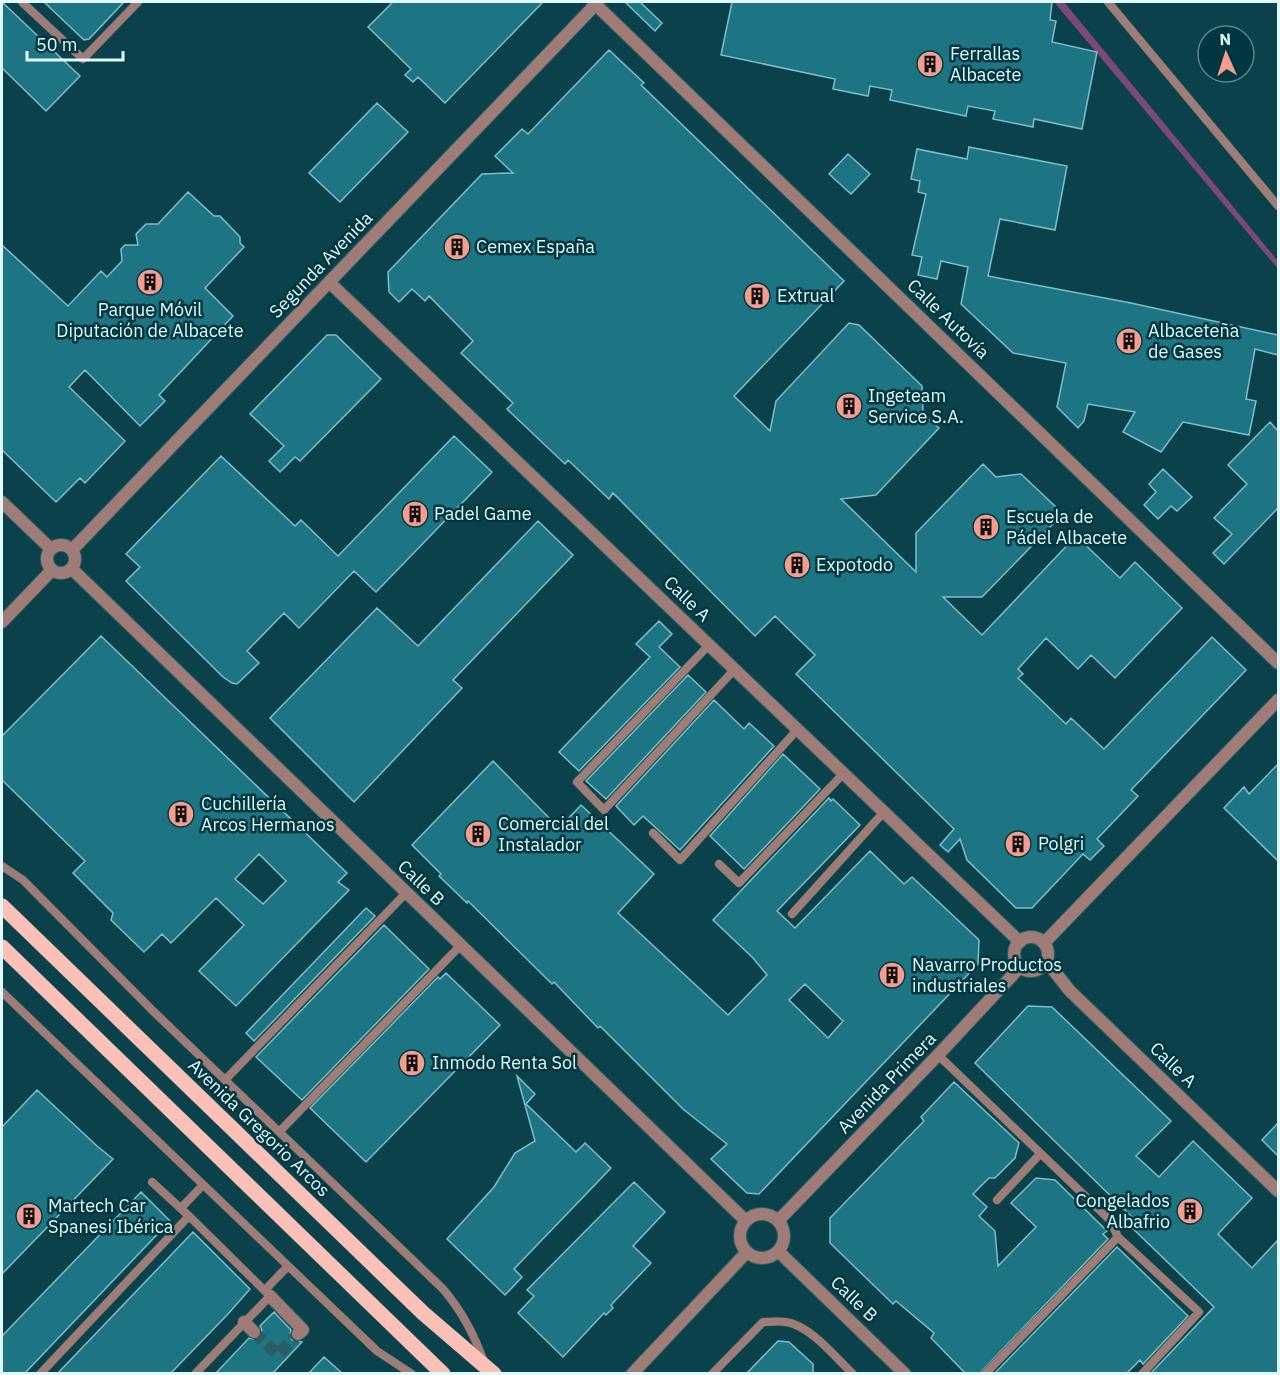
<svg xmlns="http://www.w3.org/2000/svg" width="1280" height="1375" font-family="'IBM Plex Sans',sans-serif">
	<rect width="100%" height="100%" fill="#0b414a"/>
	<path fill="#7c4977" d="M1054 2H1064L1278 261V269Z"/>
	<path fill="#1d7482" stroke="#7dbecb" stroke-width="1.5" fill-rule="evenodd" d="M2 2 80 76 46 111 2 68Z
		M44 2H124L89 39 84 40Z
		M393 2H543L445 103 418 77 413 82 405 75 411 69 368 27Z
		M625 2H640L662 23 655 31Z
		M732 2H1052L1050 20 1056 21 1052 42 1097 52 1082 129 1034 119 1033 127 993 119 995 111 968 106 966 116 890 100 892 90 870 86 868 96 833 89 835 79 721 55Z
		M609 50 644 83 641 85 844 281 734 396 770 431 776 401 849 323 859 325 922 386 923 414 939 428 876 495 841 499 916 572V533L983 464 996 477 1021 474 1056 507V521L982 597H943L982 635 1076 536 1120 578 1135 562 1182 608 1115 678 1091 655 1078 669 1046 638 1018 669 1023 674 1018 678 1066 724 1071 718 1104 749 1212 637 1246 670 1131 790 1138 796 1097 839 1104 846 1090 860 1083 854 1032 908H1016L967 860 960 839 948 852 940 845 954 829 796 674 815 655 775 616 755 636 613 493 609 499 568 460 565 464 507 409 513 403 461 353 473 341 429 296 425 301 412 289 399 302 389 292 388 272 482 174 513 173 495 156 522 129 528 134Z
		M377 103 408 132 340 202 309 173Z
		M969 147 1067 166 1055 230 1000 219 988 276 1131 303 1278 335V355L1255 349 1246 399 1256 401 1249 435 1183 422 1161 452 1123 432 1135 412 1088 404 1084 421 1078 428 1057 407 1066 363 1013 353 961 304 968 267 941 261 937 279 918 275 922 257 912 255 926 194 918 192 920 181 911 179 917 149 967 159Z
		M848 154 870 174 851 194 829 174Z
		M188 192 214 216H220L240 237V243L244 247 205 288 233 316 159 395 165 401 140 426 85 370 69 387 125 441 85 483 80 478 56 502 2 450V245L68 306 101 271 107 277 122 261 121 249 125 245H138L136 234 146 224H158Z
		M327 335H336L381 379 300 461 295 457 280 472 269 461 284 446 250 414Z
		M1270 422 1278 431V508L1224 564 1213 553 1232 534 1214 518 1247 484 1228 465Z
		M454 436 492 472 376 592 354 571 299 628 284 613 247 651 259 663 237 684 232 683 223 677 126 581 140 567 126 554 221 456 295 526 301 520 338 556Z
		M1163 469 1192 497 1177 511 1171 506 1158 519 1144 505 1156 492 1149 484Z
		M538 521 573 555 453 680 462 688 354 802 270 718 377 608 418 646Z
		M659 621 672 634 659 647 680 667 579 771 559 752 650 657 636 644Z
		M101 636 347 873 338 882 349 890 236 1006 199 971 244 925 216 898 171 943 162 934 144 952 111 920 113 913 73 873 85 861 2 780V736ZM259 854 286 881 263 904 235 879Z
		M688 675 706 692 606 799 586 781Z
		M714 700 744 729 749 723 774 746 680 850 643 816 634 825 616 806Z
		M783 754 820 789 744 869 710 836Z
		M493 761 559 828 581 805 654 874 618 913 728 1015 767 975 753 958 713 920 829 798 831 801 833 799 860 825 777 911 795 928 870 851 904 884 912 877 979 940 978 964 759 1194 747 1193 711 1159 727 1144 683 1109 600 1026 598 1028 554 982 552 984 468 901 467 903 439 876 441 874 412 845ZM805 984 843 1021 828 1038 789 1000Z
		M1278 764V861L1224 808 1244 787 1249 794Z
		M366 908 375 916 254 1041 246 1033Z
		M384 925 429 969 302 1100 256 1057Z
		M446 973 500 1025 366 1162 310 1108 438 977 440 979Z
		M1028 1006 1052 1007 1171 1121 1136 1156 1159 1177 1193 1141 1252 1198 1218 1234 1252 1268 1278 1240V1374L1151 1373 1214 1307 1127 1223 1132 1217 975 1063Z
		M517 1076 535 1094 526 1104 576 1152 585 1143 611 1168 514 1269 522 1277 505 1295 447 1239 494 1187 515 1153 535 1141Z
		M954 1082 1019 1143 1015 1158 995 1178H989L973 1194 987 1207 979 1216 995 1231 998 1266 1036 1227 1011 1203 1036 1178 1055 1180 1107 1231 1103 1234 1108 1239 979 1374H966L931 1338 934 1333 896 1301 893 1304 830 1243V1218L924 1121 921 1117Z
		M37 1090 97 1146 113 1159 2 1274V1127Z
		M1278 1123V1156L1262 1140Z
		M634 1182 665 1212 633 1246 651 1263 611 1305 613 1308 606 1315 604 1313 563 1357 518 1313 534 1296 527 1290Z
		M141 1192 170 1221 24 1374H2V1336Z
		M193 1232 250 1289 228 1314 170 1374H57Z
		M1117 1247 1188 1316 1143 1364 1140 1360 1126 1374H994Z
		M274 1312 291 1330 290 1335 292 1340 302 1342 272 1374H215L249 1338 256 1340 260 1337 262 1330 260 1326Z
		M778 1341 789 1342 813 1364V1374H746Z
		M324 1357 343 1374H308Z"/>
	<g fill="none" stroke-linecap="round" stroke-linejoin="round">
		<path stroke="#2b5d65" stroke-width="12" stroke-dasharray="12 6" stroke-linecap="butt" d="M254 1332 278 1355 298 1334"/>
		<defs>
			<path id="service" d="M22 2 83 59 138 2
				M1108 2 1278 206
				M709 645 577 782 604 810 734 670
				M653 833 680 860 797 730
				M719 864 739 883 843 774
				M2 866 23 880 153 1011 443 1289C462 1311 474 1334 484 1362
				M792 914 883 813
				M2 992 377 1351 412 1374
				M938 1055 1110 1220 1118 1237
				M225 1080 406 893
				M279 1132 460 946
				M152 1182 189 1216
				M997 1200 1040 1154
				M181 1208 203 1185
				M265 1290 288 1266
				M40 1374 189 1216 270 1296 195 1374
				M712 1374 763 1322C770 1322 779 1321 786 1322 811 1326 835 1357 853 1374
				M985 1374 1118 1237 1199 1312 1142 1374"/>
			<path id="minor" d="M593 2 1278 663
				M329 282 1020 942
				M2 502 51 549
				M47 559a14 14 0 1 1 28 0a14 14 0 1 1-28 0Z
				M72 550 596 4
				M72 569 746 1221
				M2 622 52 570
				M1014 954a17 17 0 1 1 34 0a17 17 0 1 1-34 0Z
				M1044 943 1278 700
				M1047 962 1070 991 1278 1191
				M740 1236a22 22 0 1 1 44 0a22 22 0 1 1-44 0Z
				M778 1221 938 1055 1020 967
				M778 1251 905 1374
				M270 1296 303 1330 298 1334
				M244 1322 254 1332
				M632 1374 747 1252"/>
			<path id="primary" d="M2 906 423 1313 494 1374
				M2 947 443 1374"/>
		</defs>
		<use href="#service" stroke="#2d5f67" stroke-width="9"/>
		<use href="#minor" stroke="#2d5f67" stroke-width="14"/>
		<use href="#primary" stroke="#2d5f67" stroke-width="16"/>
		<use href="#service" stroke="#a07c76" stroke-width="8"/>
		<use href="#minor" stroke="#a07c76" stroke-width="12"/>
		<use href="#primary" stroke="#fbc1b7" stroke-width="15"/>
	</g>
	<defs>
		<symbol id="building-disc" viewBox="-11 -11 22 22"><circle r="9.5" fill="#f59d8e" stroke="#00373f"/><path d="M-4-6H4V6H1V3H-1V6H-4ZM-2.5-4.3h1.7v1.8h-1.7ZM.8-4.3h1.7v1.8H.8ZM-2.5-1h1.7V.8h-1.7ZM.8-1h1.7V.8H.8Z" fill="#111"/></symbol>
	</defs>
	<g fill-rule="evenodd">
		<use href="#building-disc" x="915" y="49" width="30" height="30"/>
		<use href="#building-disc" x="442" y="232" width="30" height="30"/>
		<use href="#building-disc" x="135" y="267" width="30" height="30"/>
		<use href="#building-disc" x="742" y="281" width="30" height="30"/>
		<use href="#building-disc" x="1114" y="326" width="30" height="30"/>
		<use href="#building-disc" x="834" y="391" width="30" height="30"/>
		<use href="#building-disc" x="400" y="499" width="30" height="30"/>
		<use href="#building-disc" x="971" y="512" width="30" height="30"/>
		<use href="#building-disc" x="782" y="550" width="30" height="30"/>
		<use href="#building-disc" x="166" y="799" width="30" height="30"/>
		<use href="#building-disc" x="463" y="819" width="30" height="30"/>
		<use href="#building-disc" x="1003" y="829" width="30" height="30"/>
		<use href="#building-disc" x="877" y="960" width="30" height="30"/>
		<use href="#building-disc" x="397" y="1048" width="30" height="30"/>
		<use href="#building-disc" x="1175" y="1196" width="30" height="30"/>
		<use href="#building-disc" x="14" y="1201" width="30" height="30"/>
	</g>
	<g text-anchor="middle" stroke-width="5" stroke-linejoin="round" paint-order="stroke">
		<g font-size="18" fill="#e0faff" stroke="#00373f" text-anchor="start">
			<text x="950" y="60">Ferrallas<tspan x="950" dy="21">Albacete</tspan></text>
			<text x="476" y="253">Cemex España</text>
			<text x="777" y="302">Extrual</text>
			<text x="150" y="316" text-anchor="middle">Parque Móvil<tspan x="150" dy="21">Diputación de Albacete</tspan></text>
			<text x="1148" y="337">Albaceteña<tspan x="1148" dy="21">de Gases</tspan></text>
			<text x="868" y="402">Ingeteam<tspan x="868" dy="21">Service S.A.</tspan></text>
			<text x="434" y="520">Padel Game</text>
			<text x="1006" y="523">Escuela de<tspan x="1006" dy="21">Pádel Albacete</tspan></text>
			<text x="816" y="571">Expotodo</text>
			<text x="201" y="810">Cuchillería<tspan x="201" dy="21">Arcos Hermanos</tspan></text>
			<text x="498" y="830">Comercial del<tspan x="498" dy="21">Instalador</tspan></text>
			<text x="1038" y="850">Polgri</text>
			<text x="912" y="971">Navarro Productos<tspan x="912" dy="21">industriales</tspan></text>
			<text x="432" y="1069">Inmodo Renta Sol</text>
			<text x="1170" y="1207" text-anchor="end">Congelados<tspan x="1170" dy="21">Albafrio</tspan></text>
			<text x="48" y="1212">Martech Car<tspan x="48" dy="21">Spanesi Ibérica</tspan></text>
		</g>
		<g font-size="18" fill="#e0faff" stroke="#00373f">
			<text transform="translate(321 265) rotate(-46)" y="6">Segunda Avenida</text>
			<text transform="translate(948 319) rotate(44)" y="6">Calle Autovía</text>
			<text transform="translate(687 599) rotate(44)" y="6">Calle A</text>
			<text transform="translate(421 883) rotate(44)" y="6">Calle B</text>
			<text transform="translate(1173 1065) rotate(44)" y="6">Calle A</text>
			<text transform="translate(887 1083) rotate(-46)" y="6">Avenida Primera</text>
			<text transform="translate(259 1128) rotate(44)" y="6">Avenida Gregorio Arcos</text>
			<text transform="translate(854 1299) rotate(44)" y="6">Calle B</text>
		</g>
	</g>
	<rect width="1280" height="1375" fill="none" stroke="#e0faff" stroke-width="6"/>
	<g transform="translate(1226 54) rotate(357)"><circle r="28" fill="#00373f" stroke="#5a858c" stroke-width="1.5"/>
	<path d="M0-4.5L10 22L0 15L-10 22Z" fill="#f59d8e"/>
	<text y="-9" font-size="16" font-weight="bold" text-anchor="middle" fill="#e0faff">N</text>
	</g>
	<path d="M27 51v9h96v-9" fill="none" stroke="#e0faff" stroke-width="3"/>
	<text x="36" y="51" font-size="18" fill="#e0faff" stroke="#00373f" stroke-width="4.5" paint-order="stroke">50 m</text>
</svg>
